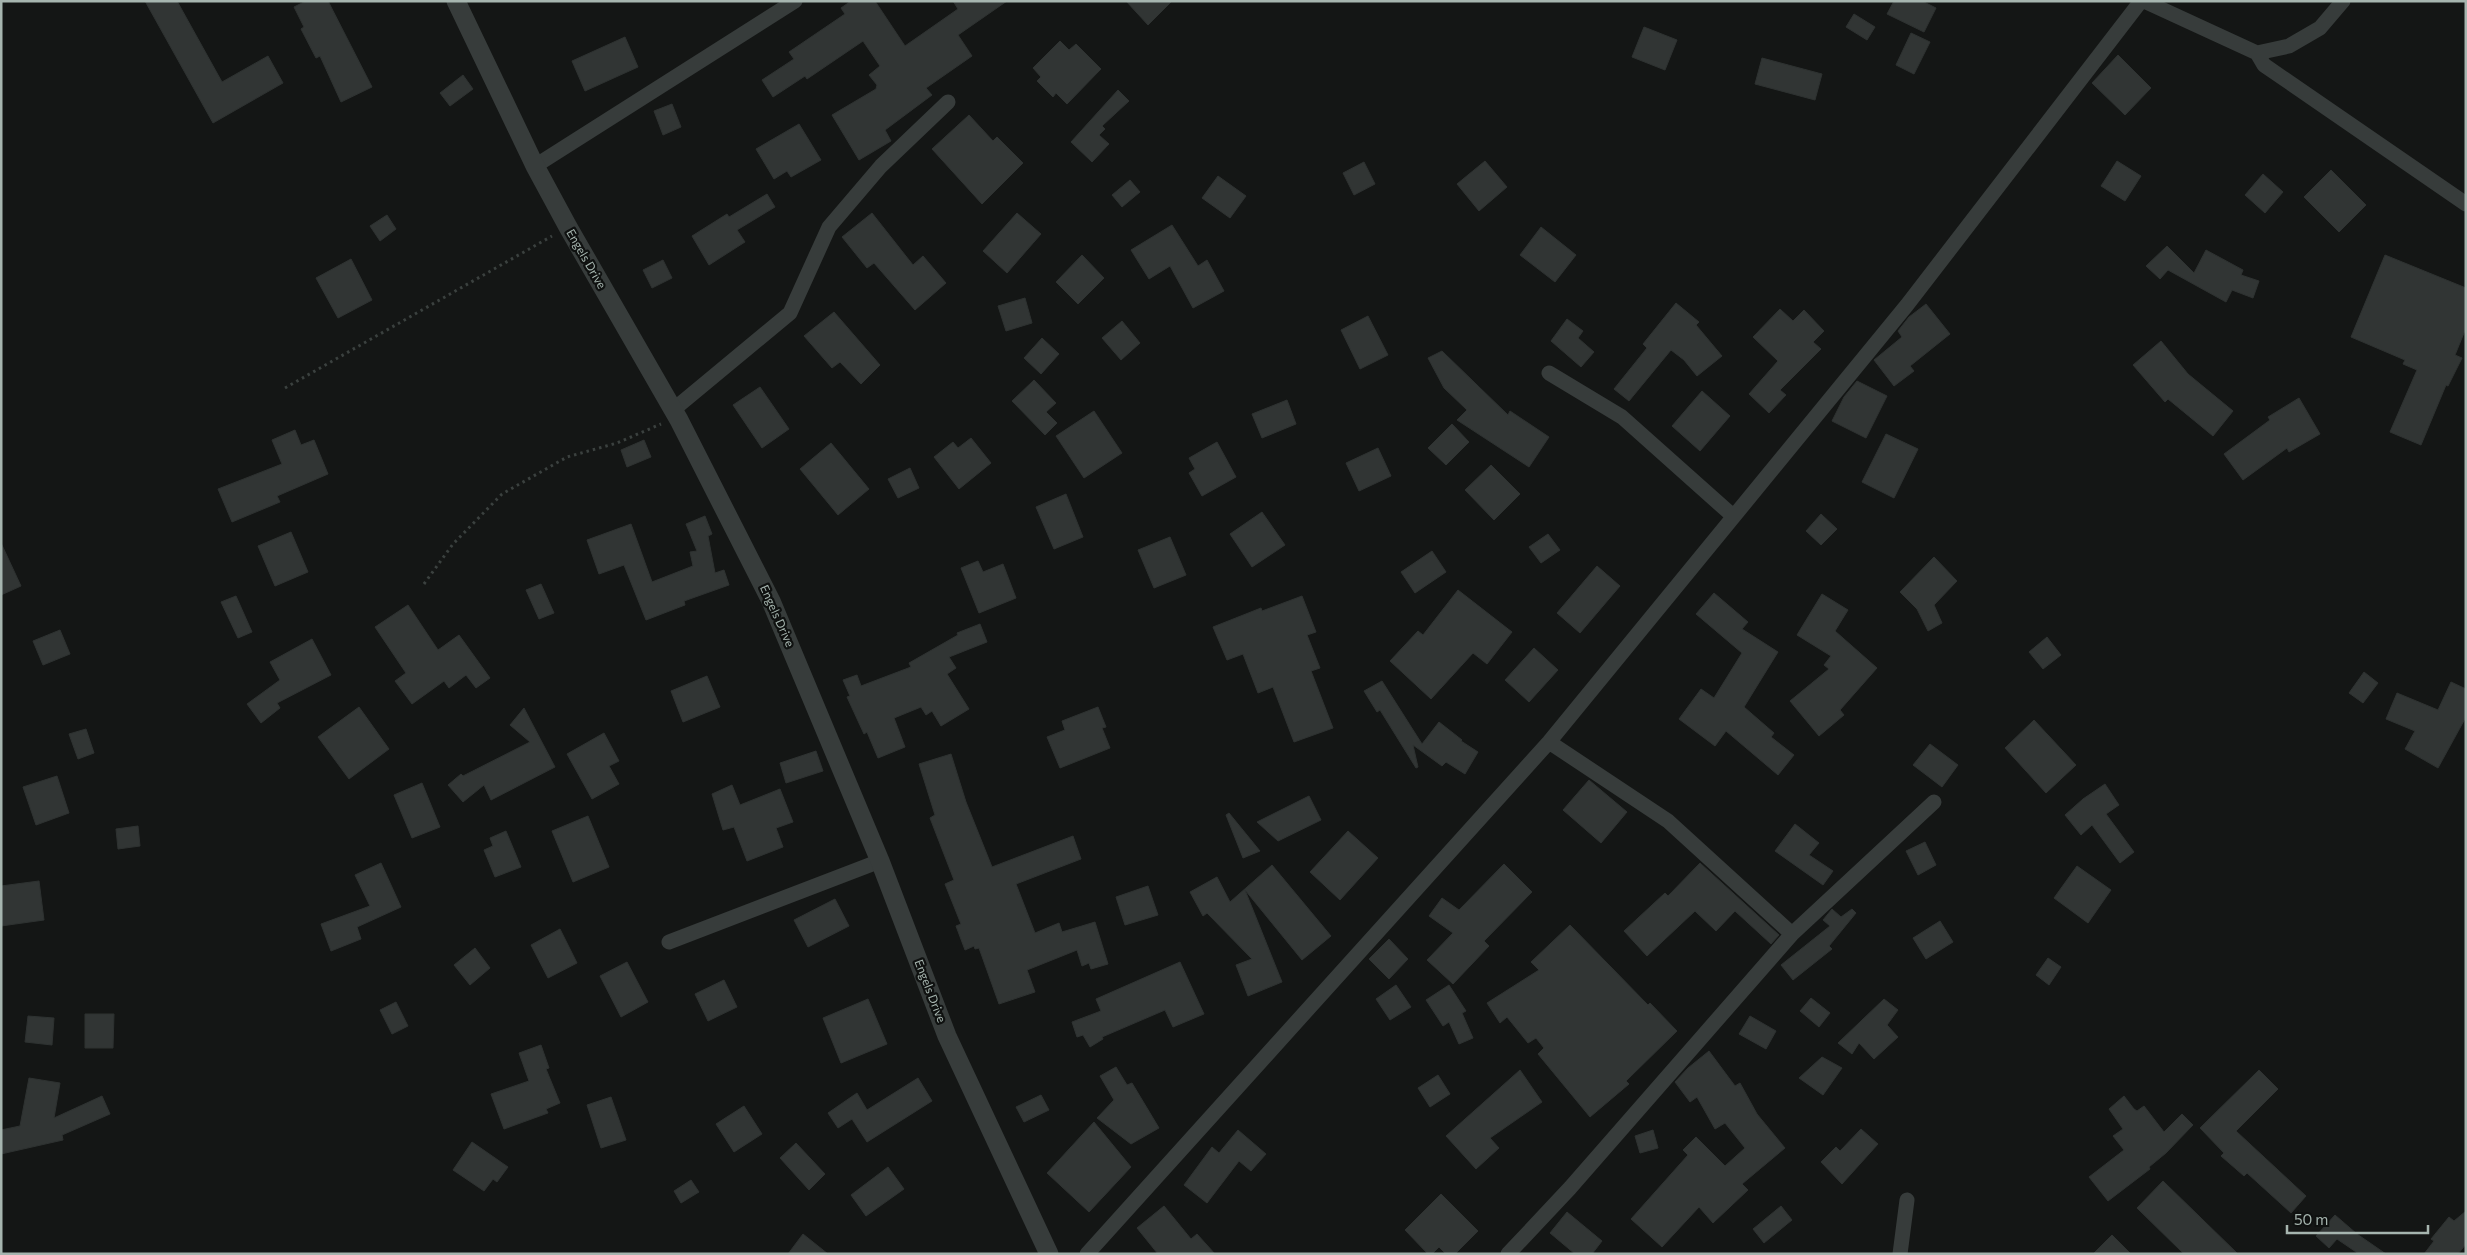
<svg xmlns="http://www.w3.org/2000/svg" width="2467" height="1255" font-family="Commissioner,sans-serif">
	<rect width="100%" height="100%" fill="#141615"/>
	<path fill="#313534" stroke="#2e3231" d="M145 1H177L222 82 268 56 283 83 213 123Z
		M306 1H328L372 87 341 102 320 56 316 58 301 29 304 27 294 7Z
		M851 1H875L905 46 958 9 953 1H1007L958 35 972 56 926 88 932 95 885 130 891 141 859 160 832 115 876 89 877 85 869 75 880 66 863 41 807 79 805 76 773 97 762 80 794 59 789 52 845 14 841 8Z
		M1126 1H1172L1148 25Z
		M1894 1H1922L1936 8 1924 32 1887 14Z
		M1854 14 1875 27 1867 40 1846 27Z
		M1644 27 1677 40 1665 70 1632 57Z
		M1911 33 1930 42 1914 74 1896 65Z
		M625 37 638 67 585 91 572 61Z
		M1060 41 1069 50 1076 44 1101 69 1067 104 1056 93 1053 97 1037 81 1041 77 1033 68Z
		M2118 55 2151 88 2125 115 2092 83Z
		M1762 58 1822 74 1815 100 1755 84Z
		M463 75 473 89 450 106 440 93Z
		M1118 90 1129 101 1102 126 1105 129 1099 135 1109 144 1092 162 1071 142Z
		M672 104 681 127 663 135 654 111Z
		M969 115 993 141 997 137 1023 163 982 204 932 149Z
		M799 124 821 160 791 177 787 171 774 179 756 149Z
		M1485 161 1507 187 1479 211 1457 184Z
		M2117 161 2141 176 2125 201 2101 186Z
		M1364 162 1375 184 1354 195 1343 173Z
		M2331 170 2366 205 2339 232 2304 197Z
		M2263 174 2283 192 2265 213 2245 195Z
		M1218 176 1246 196 1230 218 1202 198Z
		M1130 180 1140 192 1122 207 1112 195Z
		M767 194 775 207 737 230 745 242 709 265 692 236 727 214 729 217Z
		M872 213 913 265 923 256 946 283 915 310 874 263 867 268 842 237Z
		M1017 213 1041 234 1007 273 983 251Z
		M387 215 396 229 380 241 370 226Z
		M1172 225 1198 266 1207 260 1224 291 1193 308 1170 266 1149 279 1131 250Z
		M1541 227 1576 255 1555 282 1520 255Z
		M2167 246 2194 273 2206 250 2243 270 2241 275 2259 281 2253 298 2232 290 2226 302 2168 270 2160 279 2146 266Z
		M1082 255 1104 278 1078 304 1056 282Z
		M2385 255 2466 288V328L2455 355 2462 358 2448 386 2446 385 2421 445 2390 432 2417 370 2403 364 2405 360 2351 337Z
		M351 259 372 300 338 318 316 278Z
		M663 260 672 278 652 288 643 270Z
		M1025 298 1032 323 1006 331 998 306Z
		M1676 303 1699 322 1696 325 1722 356 1697 376 1684 360 1671 350 1629 401 1614 389 1647 348 1643 344Z
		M1926 304 1950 334 1910 366 1914 371 1894 386 1874 360 1902 337 1898 331 1909 317Z
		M1780 309 1793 321 1804 310 1824 331 1813 342 1821 349 1780 390 1786 395 1769 413 1749 394 1778 361 1753 337Z
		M834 312 880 365 861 384 840 362 832 368 804 336Z
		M1368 316 1388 355 1360 369 1341 330Z
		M1567 319 1583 331 1578 338 1594 352 1581 367 1551 341Z
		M1122 321 1140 343 1121 360 1102 338Z
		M1042 338 1059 354 1041 374 1024 358Z
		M2161 341 2188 374 2233 411 2213 436 2168 399 2165 402 2133 365Z
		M1442 351 1508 415 1510 411 1549 437 1529 467 1457 420 1467 410 1444 388 1428 358Z
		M1034 380 1056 403 1046 412 1057 423 1045 435 1012 401Z
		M1857 381 1887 396 1866 438 1832 421 1844 397Z
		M760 387 789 429 762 448 733 405Z
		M1702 391 1730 416 1700 451 1672 426Z
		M2299 398 2320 434 2289 452 2287 448 2243 480 2224 454 2270 420 2268 417Z
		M1287 400 1296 424 1262 438 1252 414Z
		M1094 411 1122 453 1084 478 1056 436Z
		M1452 424 1469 442 1446 465 1428 448Z
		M295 430 301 445 314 440 328 474 277 496 280 502 232 522 218 489 282 464 272 440Z
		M1886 434 1918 449 1894 498 1862 482Z
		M971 438 991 463 959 489 934 457 953 442 958 448Z
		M644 440 651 457 627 467 621 450Z
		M1217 442 1236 477 1202 496 1189 473 1195 469 1189 458Z
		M831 443 869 489 838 515 800 469Z
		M1378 448 1391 476 1359 491 1346 463Z
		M1491 465 1520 494 1494 520 1465 490Z
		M910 468 919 488 898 498 888 479Z
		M1066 494 1083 537 1054 549 1036 507Z
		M1262 512 1285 545 1252 567 1230 534Z
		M1821 514 1837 529 1821 545 1806 531Z
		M705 516 712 534 708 536 715 573 724 570 729 585 684 601 685 605 646 620 624 565 599 574 587 540 631 524 652 582 693 566 690 552 697 551 686 524Z
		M291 532 308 572 275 586 258 546Z
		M1548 534 1560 550 1541 563 1529 547Z
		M1170 537 1186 575 1154 588 1138 550Z
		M1 543 21 586 1 595Z
		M1432 551 1446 572 1415 593 1401 572Z
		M1934 557 1957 581 1934 605 1942 623 1928 631 1917 609 1900 592Z
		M978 561 983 572 1003 564 1016 598 979 613 961 568Z
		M1597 566 1620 586 1580 633 1557 613Z
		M541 584 554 613 539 619 526 590Z
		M1458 590 1512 632 1487 664 1473 653 1431 699 1390 661 1418 631 1423 635Z
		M1714 593 1748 622 1742 629 1778 652 1744 707 1774 733 1771 737 1794 755 1778 775 1726 731 1715 746 1679 719 1701 689 1714 698 1742 653 1696 614Z
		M1822 594 1848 610 1835 631 1877 668 1840 710 1844 715 1819 736 1790 701 1829 669 1824 665 1831 656 1797 635Z
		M236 596 252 632 238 638 221 602Z
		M1302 596 1316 632 1307 635 1320 668 1311 671 1333 728 1294 742 1273 687 1258 693 1243 654 1227 660 1213 627 1261 608 1262 611Z
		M408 605 438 650 459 635 490 678 476 688 466 675 449 688 444 681 412 704 395 681 406 673 375 627Z
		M980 624 987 642 949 657 956 668 947 674 969 709 941 726 932 711 926 715 921 707 894 718 905 747 878 758 867 732 864 734 847 697 850 696 843 680 857 675 861 686 911 667 909 663 958 635 957 633Z
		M60 630 70 654 43 665 33 641Z
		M2047 637 2061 655 2043 669 2029 652Z
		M312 639 331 675 277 703 280 708 261 723 247 704 280 680 270 662Z
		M1534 648 1558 670 1529 702 1505 680Z
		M2364 672 2378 683 2363 703 2349 693Z
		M707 676 720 707 683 722 671 691Z
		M1382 681 1422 744 1439 722 1462 740 1461 741 1478 752 1465 774 1446 762 1442 766 1413 745 1418 767 1416 768 1380 710 1377 712 1364 691Z
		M2451 682 2466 689V717L2438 768 2405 749 2415 731 2386 719 2397 693 2438 710Z
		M359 707 389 749 349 779 318 737Z
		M1098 707 1106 727 1102 728 1110 748 1060 768 1047 737 1065 730 1062 721Z
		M524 708 555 767 491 800 484 785 463 802 448 785 461 774 463 776 530 742 510 725Z
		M2034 720 2076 765 2046 793 2005 748Z
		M86 729 94 753 78 759 69 734Z
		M604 733 619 761 609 766 619 784 592 799 567 754Z
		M1930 744 1958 765 1942 787 1913 765Z
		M816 751 823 771 786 783 780 763Z
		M951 754 966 802 992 867 1073 836 1081 859 1016 884 1035 933 1059 923 1062 932 1095 922 1108 964 1091 969 1089 963 1082 966 1077 950 1027 970 1035 992 999 1004 979 948 975 949 974 946 965 950 956 926 961 924 945 884 954 880 930 818 935 815 919 764Z
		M57 776 69 813 36 825 23 787Z
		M1589 780 1627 812 1601 843 1563 810Z
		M422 783 440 827 412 838 394 795Z
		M2105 784 2119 805 2106 814 2134 852 2120 863 2092 825 2081 835 2065 815 2083 799Z
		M732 785 740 805 780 789 793 822 776 828 783 847 747 861 734 827 723 830 712 794Z
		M1309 796 1321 820 1278 841 1257 822Z
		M1229 813 1260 851 1243 858 1226 815Z
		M588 816 609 867 573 882 552 831Z
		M1795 824 1819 843 1809 855 1833 871 1823 885 1775 851Z
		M138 826 140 846 118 849 116 829Z
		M506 831 521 867 495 877 484 850 493 846 490 838Z
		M1348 831 1378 858 1340 900 1310 872Z
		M1925 842 1936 865 1918 875 1906 851Z
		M381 863 401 907 357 927 361 939 331 951 321 924 370 906 355 875Z
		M1700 863 1779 935 1771 944 1735 911 1716 931 1695 911 1647 956 1624 931 1665 893 1668 896Z
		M1504 864 1532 892 1484 941 1489 946 1453 984 1427 960 1453 933 1429 916 1442 898 1459 910Z
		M1272 865 1331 936 1302 960 1245 890 1282 982 1248 996 1236 965 1252 959 1207 913 1203 916 1190 892 1217 877 1230 902Z
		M2077 866 2111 890 2088 923 2054 898Z
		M39 881 44 920 1 926V886Z
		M1148 886 1158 915 1125 925 1116 897Z
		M835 899 849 926 808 947 794 920Z
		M1832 909 1841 917 1852 909 1856 913 1829 946 1832 949 1793 980 1781 965 1830 926 1823 920Z
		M1940 921 1953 942 1926 959 1913 938Z
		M1570 925 1648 1005 1650 1003 1677 1031 1626 1081 1629 1084 1590 1117 1538 1054 1544 1048 1536 1038 1528 1043 1507 1017 1500 1023 1487 1003 1539 970 1531 962Z
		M560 929 577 963 548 978 531 945Z
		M1389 939 1408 959 1389 979 1369 959Z
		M475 948 490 968 470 985 454 965Z
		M2048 958 2061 967 2049 985 2036 975Z
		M627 962 648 1002 621 1017 600 976Z
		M1180 962 1204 1014 1173 1027 1165 1010 1102 1037 1103 1039 1090 1047 1083 1035 1077 1037 1072 1022 1101 1011 1096 999Z
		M724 980 737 1007 708 1021 695 994Z
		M1396 985 1411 1007 1390 1020 1376 999Z
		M1449 985 1466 1011 1462 1013 1473 1038 1459 1044 1449 1022 1443 1026 1426 1000Z
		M1811 998 1830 1013 1819 1027 1800 1011Z
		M868 999 887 1044 841 1063 823 1018Z
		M1884 999 1898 1010 1887 1025 1898 1037 1874 1059 1859 1043 1852 1054 1838 1043Z
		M396 1002 408 1026 392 1034 380 1010Z
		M85 1014H114L113 1048H85Z
		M28 1016 54 1018 52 1045 25 1042Z
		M1750 1016 1776 1031 1766 1049 1739 1034Z
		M541 1045 549 1068 546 1069 560 1103 546 1109 548 1113 504 1129 491 1094 529 1081 519 1053Z
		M1709 1051 1735 1086 1740 1083 1757 1114 1785 1148 1742 1184 1748 1190 1713 1223 1699 1207 1662 1247 1631 1219 1688 1155 1683 1150 1696 1137 1725 1166 1745 1148 1725 1123 1715 1129 1697 1097 1690 1102 1675 1082 1688 1068Z
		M1822 1057 1842 1068 1823 1095 1799 1078Z
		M1116 1067 1127 1085 1132 1083 1159 1128 1131 1144 1097 1118 1114 1100 1100 1076Z
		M1520 1070 1542 1102 1490 1138 1499 1148 1476 1169 1446 1136Z
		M2259 1070 2278 1089 2236 1131 2306 1196 2291 1213 2247 1173 2244 1176 2221 1156 2224 1153 2200 1128Z
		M1438 1075 1450 1094 1430 1107 1418 1088Z
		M29 1078 60 1083 54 1118 102 1096 110 1114 62 1135 63 1140 1 1154V1130L20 1126Z
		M918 1078 932 1101 867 1142 852 1119 838 1128 828 1113 857 1093 867 1110Z
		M1041 1095 1049 1110 1024 1122 1016 1107Z
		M2124 1096 2134 1109 2137 1111 2144 1106 2164 1132 2182 1114 2193 1125 2166 1153 2149 1167 2150 1169 2108 1201 2089 1177 2124 1150 2113 1136 2123 1129 2109 1109Z
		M611 1097 626 1140 601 1148 587 1105Z
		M744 1106 762 1134 734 1152 716 1124Z
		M1094 1122 1131 1167 1089 1212 1047 1173Z
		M1861 1129 1878 1144 1842 1184 1821 1162 1836 1147 1840 1151Z
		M1238 1130 1266 1154 1251 1171 1239 1161 1207 1203 1184 1185 1212 1147 1219 1153Z
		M1653 1130 1658 1148 1640 1153 1635 1136Z
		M472 1142 508 1167 497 1182 493 1179 484 1191 453 1170Z
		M796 1143 825 1174 809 1190 780 1158Z
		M888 1167 904 1189 866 1216 851 1195Z
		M691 1180 699 1192 681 1203 674 1191Z
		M2163 1181 2238 1254H2184L2137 1208Z
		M1441 1194 1478 1231 1455 1254H1446L1439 1247 1432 1254H1428L1405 1230Z
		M1164 1206 1191 1239 1197 1234 1215 1254H1158L1137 1228Z
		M1781 1206 1792 1220 1764 1243 1753 1229Z
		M2466 1211V1244L2458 1254H2424L2434 1241 2431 1239 2449 1217 2454 1221Z
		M1567 1212 1602 1241 1592 1254H1575L1550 1233Z
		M2335 1215 2357 1234 2386 1254H2359L2337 1239 2329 1248 2316 1236Z
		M803 1234 828 1254H788Z
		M2112 1235 2131 1254H2093Z"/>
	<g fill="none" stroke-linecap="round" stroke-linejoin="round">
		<path stroke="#3b413f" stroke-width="3" stroke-dasharray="2.5 4" stroke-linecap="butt" d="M285 388 552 236
			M424 584 453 544 502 494 567 457 617 443 661 424"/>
		<path stroke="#373c3b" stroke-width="15" d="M2144 1 2257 53 2289 46 2320 28 2343 1
			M2257 53 2264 65 2466 204
			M535 166 795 1
			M1549 373 1622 417 1733 516
			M673 410 790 313 829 227 881 166 948 102
			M1549 742 1668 821 1792 934
			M669 942 880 861
			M1087 1254 1549 742 1907 305 2141 1
			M1508 1254 1570 1188 1792 934 1934 802
			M1900 1254 1907 1200"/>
		<path stroke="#373c3b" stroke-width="19" d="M456 1 535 166 568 227 679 420 771 601 880 861 947 1036 1049 1254"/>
	</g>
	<g text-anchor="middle" stroke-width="4.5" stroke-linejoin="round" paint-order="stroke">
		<g font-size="12" fill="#a6b5af" stroke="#0f1110">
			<text transform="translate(586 259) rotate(60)" y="4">Engels Drive</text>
			<text transform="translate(777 616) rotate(66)" y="4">Engels Drive</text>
			<text transform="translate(930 991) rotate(69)" y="4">Engels Drive</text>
		</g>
	</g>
	<rect width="2467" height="1255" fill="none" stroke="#a6b5af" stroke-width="5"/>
	<path d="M2287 1225v8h141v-8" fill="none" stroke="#a6b5af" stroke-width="2.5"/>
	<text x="2294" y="1225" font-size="15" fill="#a6b5af" stroke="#0f1110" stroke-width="4" paint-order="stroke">50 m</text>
</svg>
